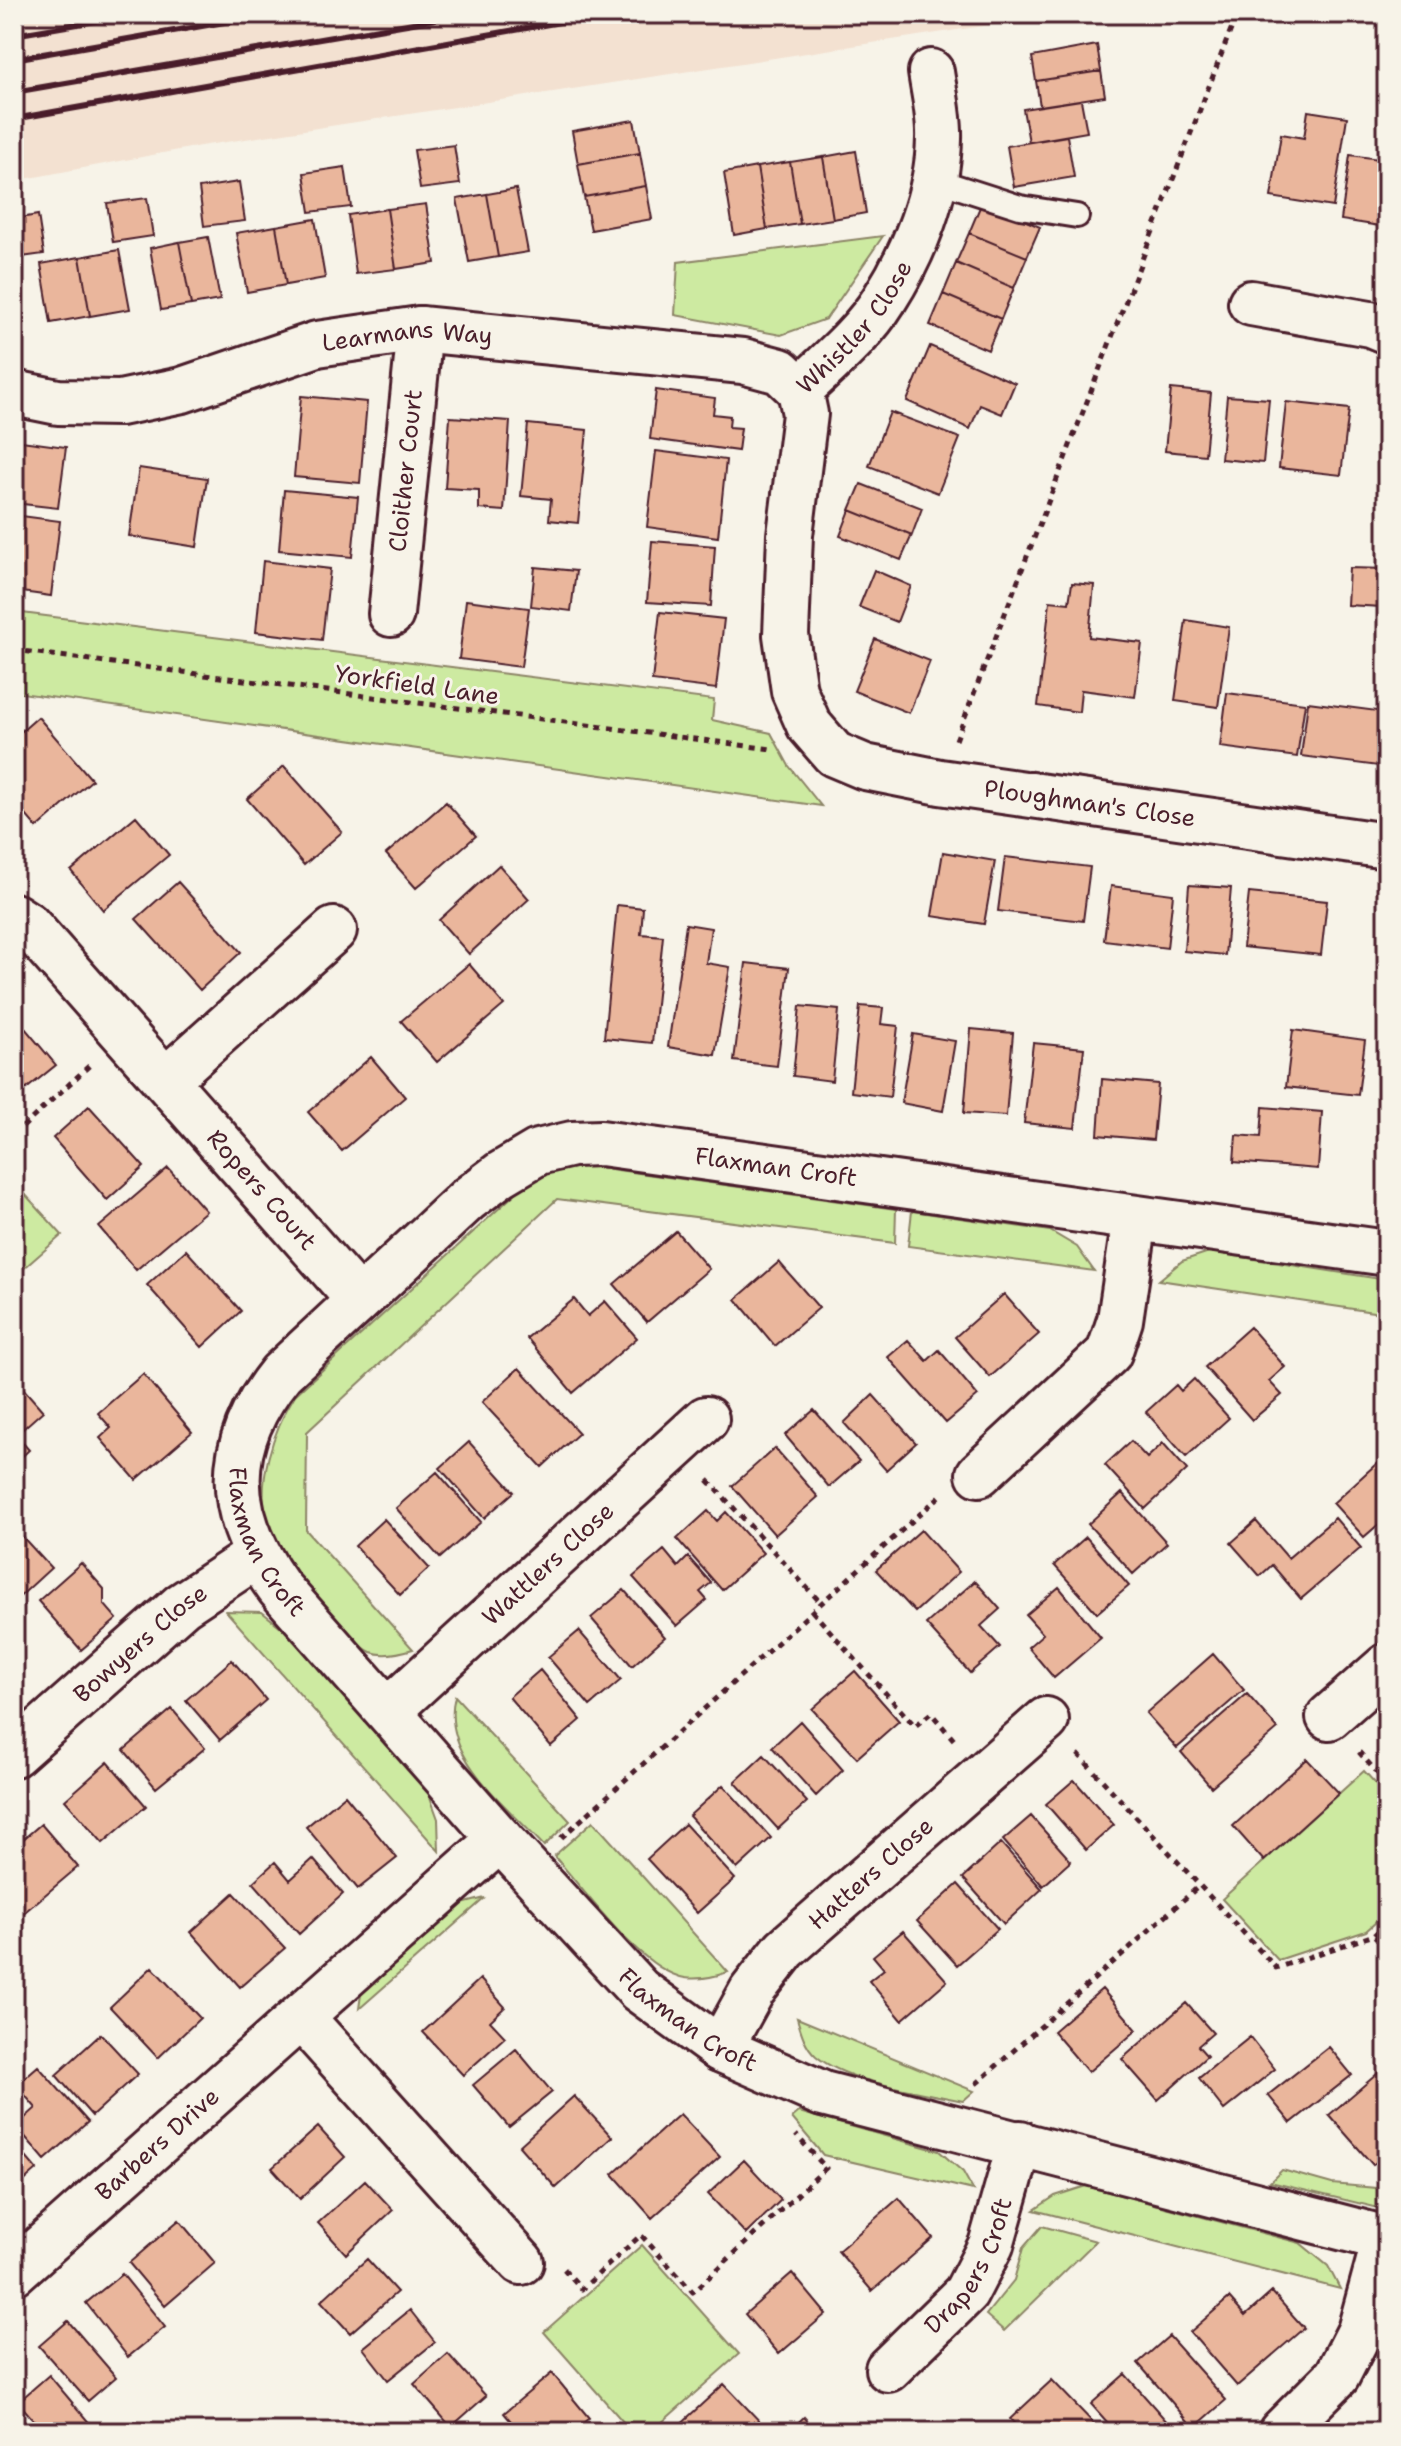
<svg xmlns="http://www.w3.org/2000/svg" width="1401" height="2446" font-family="'Shantell Sans',sans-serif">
	<rect width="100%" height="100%" fill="#f7f3e8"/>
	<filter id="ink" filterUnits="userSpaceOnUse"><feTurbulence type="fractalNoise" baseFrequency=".0125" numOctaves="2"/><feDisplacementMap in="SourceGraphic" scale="16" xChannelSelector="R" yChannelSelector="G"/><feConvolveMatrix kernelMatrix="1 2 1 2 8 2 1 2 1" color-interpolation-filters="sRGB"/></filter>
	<g filter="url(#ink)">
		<path fill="#f3e1d1" d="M14 14H1062L200 146 14 181Z"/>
		<path fill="#cdeaa1" stroke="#8c8466" stroke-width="2" d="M883 236 826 319 781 335 675 315 678 262Z
			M14 612 714 700 712 720 771 733 789 766 821 806 14 692Z
			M589 1166 896 1209 895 1243 557 1199 307 1432 306 1530 413 1649C400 1653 384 1657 371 1652 347 1642 274 1549 267 1524 256 1482 273 1430 295 1395L530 1180 554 1171Z
			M14 1182 62 1235 14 1277Z
			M912 1211 1050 1231 1077 1247 1094 1271 908 1246Z
			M1209 1252 1387 1280V1314L1159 1280 1182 1261Z
			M226 1611 262 1612 291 1635 426 1786 438 1819 439 1851Z
			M455 1696 570 1821 544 1846C507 1805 439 1756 455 1696Z
			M1364 1771 1387 1796V1912L1366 1931 1278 1960 1222 1899Z
			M593 1821 728 1972C714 1977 700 1980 685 1978 641 1971 584 1889 554 1856Z
			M485 1898 359 2009 361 1994 377 1972 458 1905Z
			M797 2018 974 2091 963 2101C921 2091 849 2084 816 2056 805 2046 801 2032 797 2018Z
			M799 2112 939 2151 963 2172 973 2190 823 2155 792 2118Z
			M1282 2170 1332 2184 1387 2189V2210L1270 2182Z
			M1086 2186 1300 2243 1328 2266 1340 2289 1034 2210 1055 2196Z
			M1042 2226 1096 2241 1004 2331 986 2315 1014 2280 1023 2248Z
			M642 2245 739 2354 651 2432H632L544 2332Z"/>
		<path fill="#eab69c" stroke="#4a1f2b" stroke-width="2" d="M1097 45 1101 71 1036 81 1032 57Z
			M1101 71 1105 96 1040 106 1036 81Z
			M1081 100 1087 132 1029 142 1023 109Z
			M1308 111 1347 117 1333 207 1271 197 1281 134 1304 138Z
			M634 120 640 153 578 164 572 131Z
			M1067 136 1074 177 1014 187 1007 146Z
			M454 145 460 184 420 189 414 150Z
			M856 151 866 213 833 219 823 157Z
			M640 153 646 186 584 197 578 164Z
			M1350 155 1387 160V219L1381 218 1380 226 1341 220Z
			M823 157 833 219 800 224 790 162Z
			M790 162 800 224 767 229 757 167Z
			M345 167 351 207 310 212 304 173Z
			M757 167 767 229 734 235 724 173Z
			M239 182 245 221 204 226 199 188Z
			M646 186 652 219 591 230 584 197Z
			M516 189 528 252 498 257 487 194Z
			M487 194 498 257 469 262 457 199Z
			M147 198 153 236 113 242 107 203Z
			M982 202 1040 227 1027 257 969 233Z
			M426 204 435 263 396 269 387 209Z
			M387 209 396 269 356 274 348 215Z
			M38 215 44 254 14 258V219Z
			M315 219 325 278 286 285 276 226Z
			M276 226 286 285 247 292 236 233Z
			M969 233 1027 257 1014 288 956 263Z
			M208 237 220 300 191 305 179 242Z
			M179 242 191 305 161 310 150 248Z
			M119 250 130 309 90 316 80 257Z
			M80 257 90 316 51 323 41 264Z
			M956 263 1014 288 1001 319 943 294Z
			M943 294 1001 319 988 350 930 325Z
			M930 346 1015 383 1002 414 980 405 970 429 907 401Z
			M1171 389 1211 393 1205 455 1165 451Z
			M656 390 715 398 713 414 730 416 729 427 741 428 738 451 650 439Z
			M301 396 367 402 360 483 294 477Z
			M1227 396 1269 399 1263 463 1221 459Z
			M1286 402 1349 409 1341 475 1279 468Z
			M890 412 960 438 938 493 869 466Z
			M450 417 510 421 504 511 479 509V490L445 488Z
			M528 424 587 430 578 523 549 520 551 499 521 496Z
			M14 440 66 447 58 508 14 503Z
			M656 451 726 460 718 537 647 527Z
			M139 468 207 478 197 547 129 536Z
			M861 484 922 508 912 535 850 510Z
			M284 490 358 497 352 557 279 550Z
			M850 510 912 535 901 560 840 536Z
			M14 515 60 521 51 596 14 591Z
			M652 541 715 546 711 606 647 602Z
			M263 561 330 569 322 640 256 632Z
			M535 567 576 571 571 611 531 606Z
			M1349 568 1387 569V624H1382V607L1347 605Z
			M874 570 911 586 897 622 859 607Z
			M1072 583 1094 585 1089 637 1142 643 1135 697 1081 690 1079 712 1038 706 1050 601 1069 603Z
			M466 600 529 608 521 667 459 659Z
			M660 612 724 619 716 689 652 681Z
			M1186 620 1229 627 1218 707 1175 701Z
			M875 639 930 661 909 713 854 691Z
			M1227 693 1305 703 1297 757 1220 747Z
			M1308 702 1385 712 1378 766 1301 756Z
			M38 717 92 780 37 828 14 801V738Z
			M284 766 342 832 304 865 247 799Z
			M446 802 476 836 416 888 386 854Z
			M136 816 169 855 103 910 71 871Z
			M943 852 995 861 984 924 932 916Z
			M1005 857 1090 867 1083 921 998 911Z
			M499 865 529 899 469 954 439 920Z
			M178 882 241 952 200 990 136 919Z
			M1189 885 1231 888 1225 955 1184 951Z
			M1111 886 1173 894 1167 948 1104 940Z
			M1249 893 1327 901 1321 955 1243 947Z
			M617 905 643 908 641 934 663 936 652 1043 604 1038Z
			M686 924 711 928 706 963 730 967 715 1055 668 1047Z
			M746 963 789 968 777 1066 734 1061Z
			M469 964 504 1005 437 1062 401 1021Z
			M800 1006 839 1010 832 1081 793 1076Z
			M860 1006 883 1008 881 1024 898 1026 890 1097 851 1092Z
			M14 1015 56 1065 14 1099Z
			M971 1029 1013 1033 1006 1116 964 1113Z
			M1293 1030 1365 1040 1358 1095 1286 1087Z
			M913 1034 955 1041 943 1111 901 1103Z
			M1033 1043 1084 1048 1075 1128 1024 1123Z
			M371 1057 405 1097 342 1151 308 1112Z
			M1102 1079 1158 1084 1153 1140 1098 1135Z
			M89 1106 144 1167 107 1200 53 1138Z
			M1263 1107 1322 1112 1318 1169 1234 1162 1236 1135 1261 1137Z
			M168 1168 206 1211 136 1270 99 1227Z
			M676 1231 709 1269 647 1322 614 1284Z
			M186 1250 241 1311 202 1347 147 1285Z
			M779 1262 819 1308 775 1346 736 1299Z
			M1004 1294 1039 1334 990 1377 955 1337Z
			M574 1299 588 1316 605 1301 637 1338 573 1393 527 1338Z
			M1250 1327 1285 1367 1269 1381 1282 1395 1252 1420 1205 1367Z
			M908 1340 927 1361 939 1350 978 1396 946 1423 888 1357Z
			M519 1368 579 1433 542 1467 482 1402Z
			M143 1374 192 1432 136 1480 100 1438 111 1428 98 1413Z
			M14 1378 43 1411 16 1435 29 1450 14 1464Z
			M1194 1379 1229 1418 1186 1457 1146 1412 1176 1385 1181 1391Z
			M873 1395 916 1443 886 1470 844 1423Z
			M814 1410 859 1461 829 1487 785 1435Z
			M1131 1441 1147 1458 1163 1443 1187 1470 1145 1509 1105 1465Z
			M469 1442 514 1492 484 1518 440 1468Z
			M775 1448 818 1497 775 1535 732 1486Z
			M1385 1456 1387 1533 1379 1524 1364 1537 1333 1503Z
			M437 1472 481 1522 440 1558 396 1508Z
			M1122 1493 1167 1543 1133 1574 1088 1524Z
			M708 1511 717 1521 726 1512 763 1553 722 1590 677 1539Z
			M1335 1518 1361 1548 1301 1599 1272 1565 1260 1576 1231 1543 1256 1521 1288 1558Z
			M384 1519 429 1568 400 1595 355 1546Z
			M921 1530 959 1572 915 1612 876 1570Z
			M19 1533 51 1568 14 1602V1538Z
			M1086 1537 1129 1586 1097 1613 1054 1565Z
			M664 1550 678 1567 688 1557 711 1583 700 1592 707 1600 677 1626 633 1577Z
			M81 1563 104 1589V1604L117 1619 81 1650 38 1601Z
			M975 1581 1000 1609 981 1626 1000 1647 970 1673 926 1624Z
			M1059 1587 1101 1638 1054 1678 1028 1647 1043 1634 1026 1615Z
			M624 1590 665 1637 632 1666 591 1618Z
			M579 1631 621 1680 590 1706 548 1657Z
			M1213 1654 1244 1690 1177 1748 1146 1713Z
			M232 1660 266 1700 220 1740 186 1700Z
			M540 1670 581 1720 551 1746 509 1697Z
			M855 1671 899 1721 857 1758 812 1709Z
			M1247 1694 1278 1729 1211 1787 1181 1752Z
			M172 1709 205 1748 156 1788 124 1750Z
			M800 1721 843 1770 816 1796 772 1747Z
			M764 1755 807 1802 778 1829 735 1782Z
			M1307 1759 1339 1793 1264 1861 1233 1826Z
			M108 1762 146 1806 103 1843 65 1800Z
			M1074 1780 1114 1825 1086 1850 1046 1804Z
			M723 1785 771 1838 737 1869 689 1816Z
			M345 1795 397 1858 358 1889 306 1827Z
			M1031 1816 1071 1861 1043 1886 1003 1840Z
			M41 1824 78 1867 20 1916 14 1908V1847Z
			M685 1824 735 1879 697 1913 647 1859Z
			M1001 1843 1042 1889 1004 1924 963 1878Z
			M313 1859 343 1894 299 1934 253 1882 275 1862 290 1880Z
			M958 1884 998 1929 957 1965 917 1921Z
			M234 1893 285 1948 240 1987 191 1932Z
			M903 1931 947 1981 902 2020 869 1981 884 1969 873 1956Z
			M152 1967 200 2018 158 2058 110 2007Z
			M480 1979 505 2007 490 2021 505 2037 463 2075 423 2032Z
			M1102 1989 1137 2030 1088 2072 1053 2031Z
			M1186 2003 1213 2033 1198 2046 1207 2056 1158 2100 1122 2059Z
			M101 2034 138 2074 92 2116 56 2075Z
			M1250 2037 1275 2069 1224 2110 1199 2078Z
			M1329 2047 1352 2075 1291 2123 1268 2095Z
			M516 2049 552 2092 509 2127 473 2085Z
			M38 2066 88 2122 45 2160 16 2126 36 2108 16 2085Z
			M1384 2068 1387 2153 1373 2165 1329 2115Z
			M574 2096 612 2137 556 2188 519 2146Z
			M680 2114 720 2157 652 2218 613 2174Z
			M318 2127 345 2157 300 2199 272 2168Z
			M14 2143 37 2170 14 2190Z
			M744 2160 781 2200 746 2234 708 2194Z
			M365 2180 393 2210 346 2254 318 2223Z
			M899 2198 933 2238 872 2291 838 2251Z
			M179 2220 215 2263 165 2306 129 2263Z
			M367 2259 397 2292 350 2333 321 2301Z
			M792 2273 826 2314 779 2354 745 2314Z
			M122 2274 165 2327 128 2357 86 2303Z
			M1272 2292 1304 2328 1237 2386 1190 2332 1229 2298 1245 2316Z
			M410 2310 435 2342 388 2380 363 2348Z
			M68 2321 116 2377 88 2401 39 2346Z
			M1169 2336 1226 2400 1194 2428 1138 2363Z
			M448 2354 486 2396 451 2427 414 2384Z
			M552 2373 589 2418 573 2432H520L504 2413Z
			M1125 2374 1176 2432H1116L1091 2404Z
			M49 2375 97 2432H44L18 2402Z
			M1052 2380 1102 2432H1022L1010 2419Z
			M724 2384 767 2429 681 2432 677 2427Z
			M14 2415 29 2432H14Z
			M804 2417 818 2432H788Z"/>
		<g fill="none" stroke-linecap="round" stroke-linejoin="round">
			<defs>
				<path id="lane" d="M936 180 1020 207 1077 216"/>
				<g id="street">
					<path d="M1251 303 1370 324 1387 331"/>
					<path id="s1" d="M800 390 805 414 790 535 786 635 794 691 809 725 834 754 865 767 940 782 1387 846"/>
					<path id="s2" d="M800 390C829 362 863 334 884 300 914 253 938 194 939 139 940 117 934 93 931 72"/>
					<path id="s3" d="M14 393 58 402 120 403 182 390 317 344 420 329 743 361 780 371 800 390"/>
					<path id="s4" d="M391 614 420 329"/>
					<path id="s5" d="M14 916 28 925 358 1299"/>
					<path d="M167 1079 334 930"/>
					<path id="s6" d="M1387 1253 601 1143 572 1144 538 1152 501 1174 468 1199 281 1373C222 1446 225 1513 279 1588L500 1839 639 1990 720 2049 823 2094 1387 2239"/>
					<path d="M979 1474 1109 1353 1120 1320 1135 1219"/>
					<path id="s7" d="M389 1710 706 1419"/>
					<path d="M1329 1717 1387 1666"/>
					<path id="s8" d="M14 1754 182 1605 256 1556"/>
					<path d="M302 2018 521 2262"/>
					<path id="s9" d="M720 2049 752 1991 785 1949 1046 1720"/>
					<path id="s10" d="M14 2272 500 1839"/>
					<path id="s11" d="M888 2369 966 2293 991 2245 1020 2143"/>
					<path d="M1281 2432 1337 2376 1360 2331 1385 2239"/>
				</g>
			</defs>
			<use href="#lane" stroke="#4a1f2b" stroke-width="28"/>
			<use href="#street" stroke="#4a1f2b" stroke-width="50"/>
			<path stroke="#4a1f2b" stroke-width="5" stroke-dasharray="6 6" stroke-linecap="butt" d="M14 650 771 749
				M956 740 1237 14
				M14 1135 90 1065
				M708 1480 821 1603
				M812 1611 915 1726 931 1713 954 1740
				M1359 1752 1387 1784
				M1078 1754 1276 1968 1374 1935 1387 1950
				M561 1838 940 1496
				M1374 1935 1387 1923
				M976 2084 1199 1886
				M564 2269 582 2289 641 2235 693 2292 826 2168 796 2135"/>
			<use href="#lane" stroke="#f7f3e8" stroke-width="22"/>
			<use href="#street" stroke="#f7f3e8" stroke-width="44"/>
			<path stroke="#4a1f2b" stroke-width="6" d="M14 35 136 14
				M14 59 271 14
				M14 92 465 14
				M14 119 605 14"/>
		</g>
	</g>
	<g text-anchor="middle" stroke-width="6" stroke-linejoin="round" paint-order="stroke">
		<g font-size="24" fill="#4a1f2b" stroke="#f7f3e8">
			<text dy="8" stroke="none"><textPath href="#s2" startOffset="84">Whistler Close</textPath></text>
			<text dy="8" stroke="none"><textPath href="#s3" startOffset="404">Learmans Way</textPath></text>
			<text dy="8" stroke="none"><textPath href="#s4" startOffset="144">Cloither Court</textPath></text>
			<text transform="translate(417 685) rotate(8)" y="8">Yorkfield Lane</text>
			<text dy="8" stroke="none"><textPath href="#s1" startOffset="640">Ploughman's Close</textPath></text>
			<text transform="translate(776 1167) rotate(8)" y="8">Flaxman Croft</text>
			<text dy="8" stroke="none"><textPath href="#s5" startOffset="370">Ropers Court</textPath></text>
			<text dy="8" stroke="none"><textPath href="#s6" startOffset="1384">Flaxman Croft</textPath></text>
			<text dy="8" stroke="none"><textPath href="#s7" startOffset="216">Wattlers Close</textPath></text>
			<text dy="8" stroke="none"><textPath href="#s8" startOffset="168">Bowyers Close</textPath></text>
			<text dy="8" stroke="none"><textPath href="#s9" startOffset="234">Hatters Close</textPath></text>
			<text dy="8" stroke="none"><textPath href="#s6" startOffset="2030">Flaxman Croft</textPath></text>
			<text dy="8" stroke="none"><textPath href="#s10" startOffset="192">Barbers Drive</textPath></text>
			<text dy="8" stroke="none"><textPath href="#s11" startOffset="134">Drapers Croft</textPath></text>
		</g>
	</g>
	<rect width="1401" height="2446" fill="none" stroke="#f7f3e8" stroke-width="48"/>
	<rect x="24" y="24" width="1353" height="2398" fill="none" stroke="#4a1f2b" stroke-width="3" filter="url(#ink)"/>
</svg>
